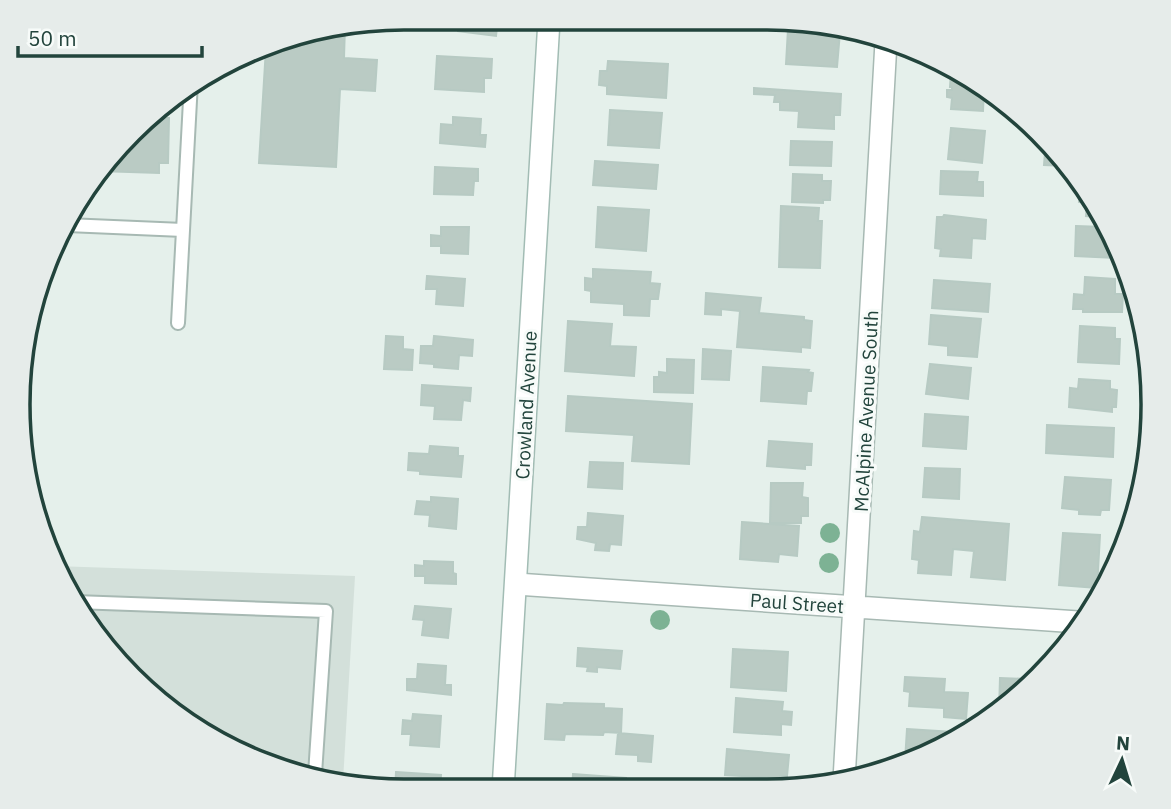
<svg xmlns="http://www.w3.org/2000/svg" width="1171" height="809" font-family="'IBM Plex Sans',sans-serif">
	<rect width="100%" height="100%" fill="#e5f0eb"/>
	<path fill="#d3e0da" d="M54 566 355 576 343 781 234 752 114 660 57 575Z"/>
	<path fill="#bacbc4" stroke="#b7cac3" stroke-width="2" d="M448 18 498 19 496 36 458 31V27L447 26Z
		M345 25 344 58 377 60 375 91 340 89 336 167 259 163 266 48 304 31Z
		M788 29 840 32 837 67 786 64Z
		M437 56 492 59 491 78H484V92L435 89Z
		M608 61 668 64 666 98 607 94V86L599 85 600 71H607Z
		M951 72 965 73 984 89 983 111 951 109 952 98 947 97V90H952V87H950Z
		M754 88 841 94 840 115H834V129L798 127 799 111 780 110V102H774L775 95 754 94Z
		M610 110 662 113 659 148 608 145Z
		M151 117 169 118 168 163H159V173L100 171 113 150Z
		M453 117 481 119 480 135H486L485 147 440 143 441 124 453 125Z
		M951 128 985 131 982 163 948 159Z
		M1046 140 1057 149 1067 166 1044 165Z
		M791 141 832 142 831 166 790 165Z
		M595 161 658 165 656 189 593 185Z
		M435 167 478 169V181H474L473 195 434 194Z
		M941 171 978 172 977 182H983V196L940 194Z
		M793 174 822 175V181H831L830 200H823V203L792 202Z
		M1080 189 1097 217 1086 216 1087 203 1079 202Z
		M781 206 819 208 818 221H822L820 268 779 267Z
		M598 207 649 210 646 251 596 247Z
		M944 215 986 220 985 239 972 238 971 258 940 256 941 249 935 248 937 217H943Z
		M1076 226 1103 227 1117 252 1116 258 1075 256Z
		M441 227H469L468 254 441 253V246H431V235L441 236Z
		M593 269 651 272 650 283 660 284 658 299H650L649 316 624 315V304L591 302V291L585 290V278L593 279Z
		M427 276 465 279 463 306 436 304 437 289H426Z
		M1085 277 1115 279V294H1123L1122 312H1083V309H1073L1074 294 1084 295Z
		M934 280 990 284 988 312 932 308Z
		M706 293 761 298 759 313 804 317V320L812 321 810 348 801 347V352L737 347 740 311 721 309V315L705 314Z
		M931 315 981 319 977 357 948 355V346L929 344Z
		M568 321 612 324 610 346 636 347 634 376 565 371Z
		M1080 326 1115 328V339H1120L1119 364 1078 362Z
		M386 336 403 337V349L413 350 412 370 384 369Z
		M434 336 473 340 472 356 459 355 458 369 434 367V364L420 363 421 346H433Z
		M703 349 731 351 729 380 702 379Z
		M667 359 694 360 693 393 654 392V377H659V372L667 373Z
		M930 364 971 368 968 399 926 394Z
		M763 367 809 370 808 372 813 373 811 391H807L806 404 761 401Z
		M1079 379 1110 381V389L1117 390 1116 407H1112V412L1069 407 1070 388 1078 389Z
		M422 385 471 388 470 401 463 400 461 420 434 419 435 406 421 405Z
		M568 396 692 404 689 464 632 461 634 435 566 431Z
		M925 414 968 417 966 449 923 446Z
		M1047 425 1114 428 1113 457 1046 453Z
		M769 441 812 444 811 465H805V469L767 466Z
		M430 446 458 448V456H463L461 477 420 474V471L408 470 409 453 429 454Z
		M590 462 623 463 622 489 588 487Z
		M925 468 960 469 959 499 923 497Z
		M1065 477 1111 480 1109 510H1101L1100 515 1079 514V510L1062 508Z
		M771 483H803L802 497 808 498V516H801V523H770Z
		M431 497 458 499 456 529 429 526 430 515 415 514 417 501 431 502Z
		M588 513 623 516 621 545 610 544 609 551 595 550 596 543 577 539 578 527H587Z
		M922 517 1009 524 1005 580 971 577 974 551 953 549 951 575 918 573 919 560 912 559 914 531 920 532Z
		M742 522 799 526 797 556 779 554 778 562 740 559Z
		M1063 533 1100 535 1097 588 1059 585Z
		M424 561 453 562V573L456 574V584L425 583V576H415V565L424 566Z
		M415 606 451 609 448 638 422 635 424 620 413 619Z
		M578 648 622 651 620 669 597 667V672L587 671 588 667 577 666Z
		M733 649 788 652 786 691 731 687Z
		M418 664 446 666 445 685H451V695L407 690V679H417Z
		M905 677 945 679 944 692 968 693 966 719 944 717V708L909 706 910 692 904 691Z
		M1000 678 1027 679V689L1022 695 999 711Z
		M736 698 783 702 782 711 792 712 791 725 781 724V735L734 732Z
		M564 703 604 704V708L622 709 621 733 604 732 603 735 565 734 564 740 545 739 547 704 563 705Z
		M413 714 441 716 439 747 410 745 411 734H402L403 720 412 721Z
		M907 729 953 732 952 742 937 752 905 761Z
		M618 733 653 736 651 762 638 761V755L616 754Z
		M727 749 789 755 787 776H780V778L725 775Z
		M396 772 441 775 440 790 395 791Z
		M573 774 626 778 625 789 572 790Z"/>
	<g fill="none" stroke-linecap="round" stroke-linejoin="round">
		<defs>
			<path id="service" d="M67 225 183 230
				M178 323 191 82
				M75 602 326 611 315 774"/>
			<path id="minor" d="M516 584 1078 622
				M844 780 886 42"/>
			<path id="secondary" d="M503 790 549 20"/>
		</defs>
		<use href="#service" stroke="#a7b9b3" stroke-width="16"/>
		<use href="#minor" stroke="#a7b9b3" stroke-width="24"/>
		<use href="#secondary" stroke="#a2bcb4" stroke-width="24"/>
		<use href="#service" stroke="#fff" stroke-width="12"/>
		<use href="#minor" stroke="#fff" stroke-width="21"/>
		<use href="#secondary" stroke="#fff" stroke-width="21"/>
	</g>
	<g fill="#7db294">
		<circle cx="830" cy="533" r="10"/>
		<circle cx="829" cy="563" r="10"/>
		<circle cx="660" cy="620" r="10"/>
	</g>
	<g text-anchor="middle" stroke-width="6" stroke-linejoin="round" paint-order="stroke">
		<g font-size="19" fill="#22443c" stroke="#f7fbf9">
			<text transform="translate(526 405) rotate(-87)" y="7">Crowland Avenue</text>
			<text transform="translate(866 411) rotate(-87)" y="7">McAlpine Avenue South</text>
			<text transform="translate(797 603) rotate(4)" y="7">Paul Street</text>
		</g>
	</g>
	<path d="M0 0H1171V809H0ZM404 30H767A374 374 0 0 1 1141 404V405A374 374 0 0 1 767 779H404A374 374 0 0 1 30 405V404A374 374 0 0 1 404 30Z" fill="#e6ecea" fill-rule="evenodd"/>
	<path fill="none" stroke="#22443c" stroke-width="3.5" d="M404 30H767A374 374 0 0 1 1141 404V405A374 374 0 0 1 767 779H404A374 374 0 0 1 30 405V404A374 374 0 0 1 404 30Z"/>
	<g transform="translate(1122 760) rotate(4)" stroke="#f7fbf9" stroke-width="5" paint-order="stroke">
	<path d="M0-5L12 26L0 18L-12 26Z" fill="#22443c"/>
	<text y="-10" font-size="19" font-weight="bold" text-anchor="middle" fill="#22443c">N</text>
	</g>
	<path d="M18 46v10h184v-10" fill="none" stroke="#22443c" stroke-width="3.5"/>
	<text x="28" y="46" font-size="21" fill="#22443c" stroke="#f7fbf9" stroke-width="5" paint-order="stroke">50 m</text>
</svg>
